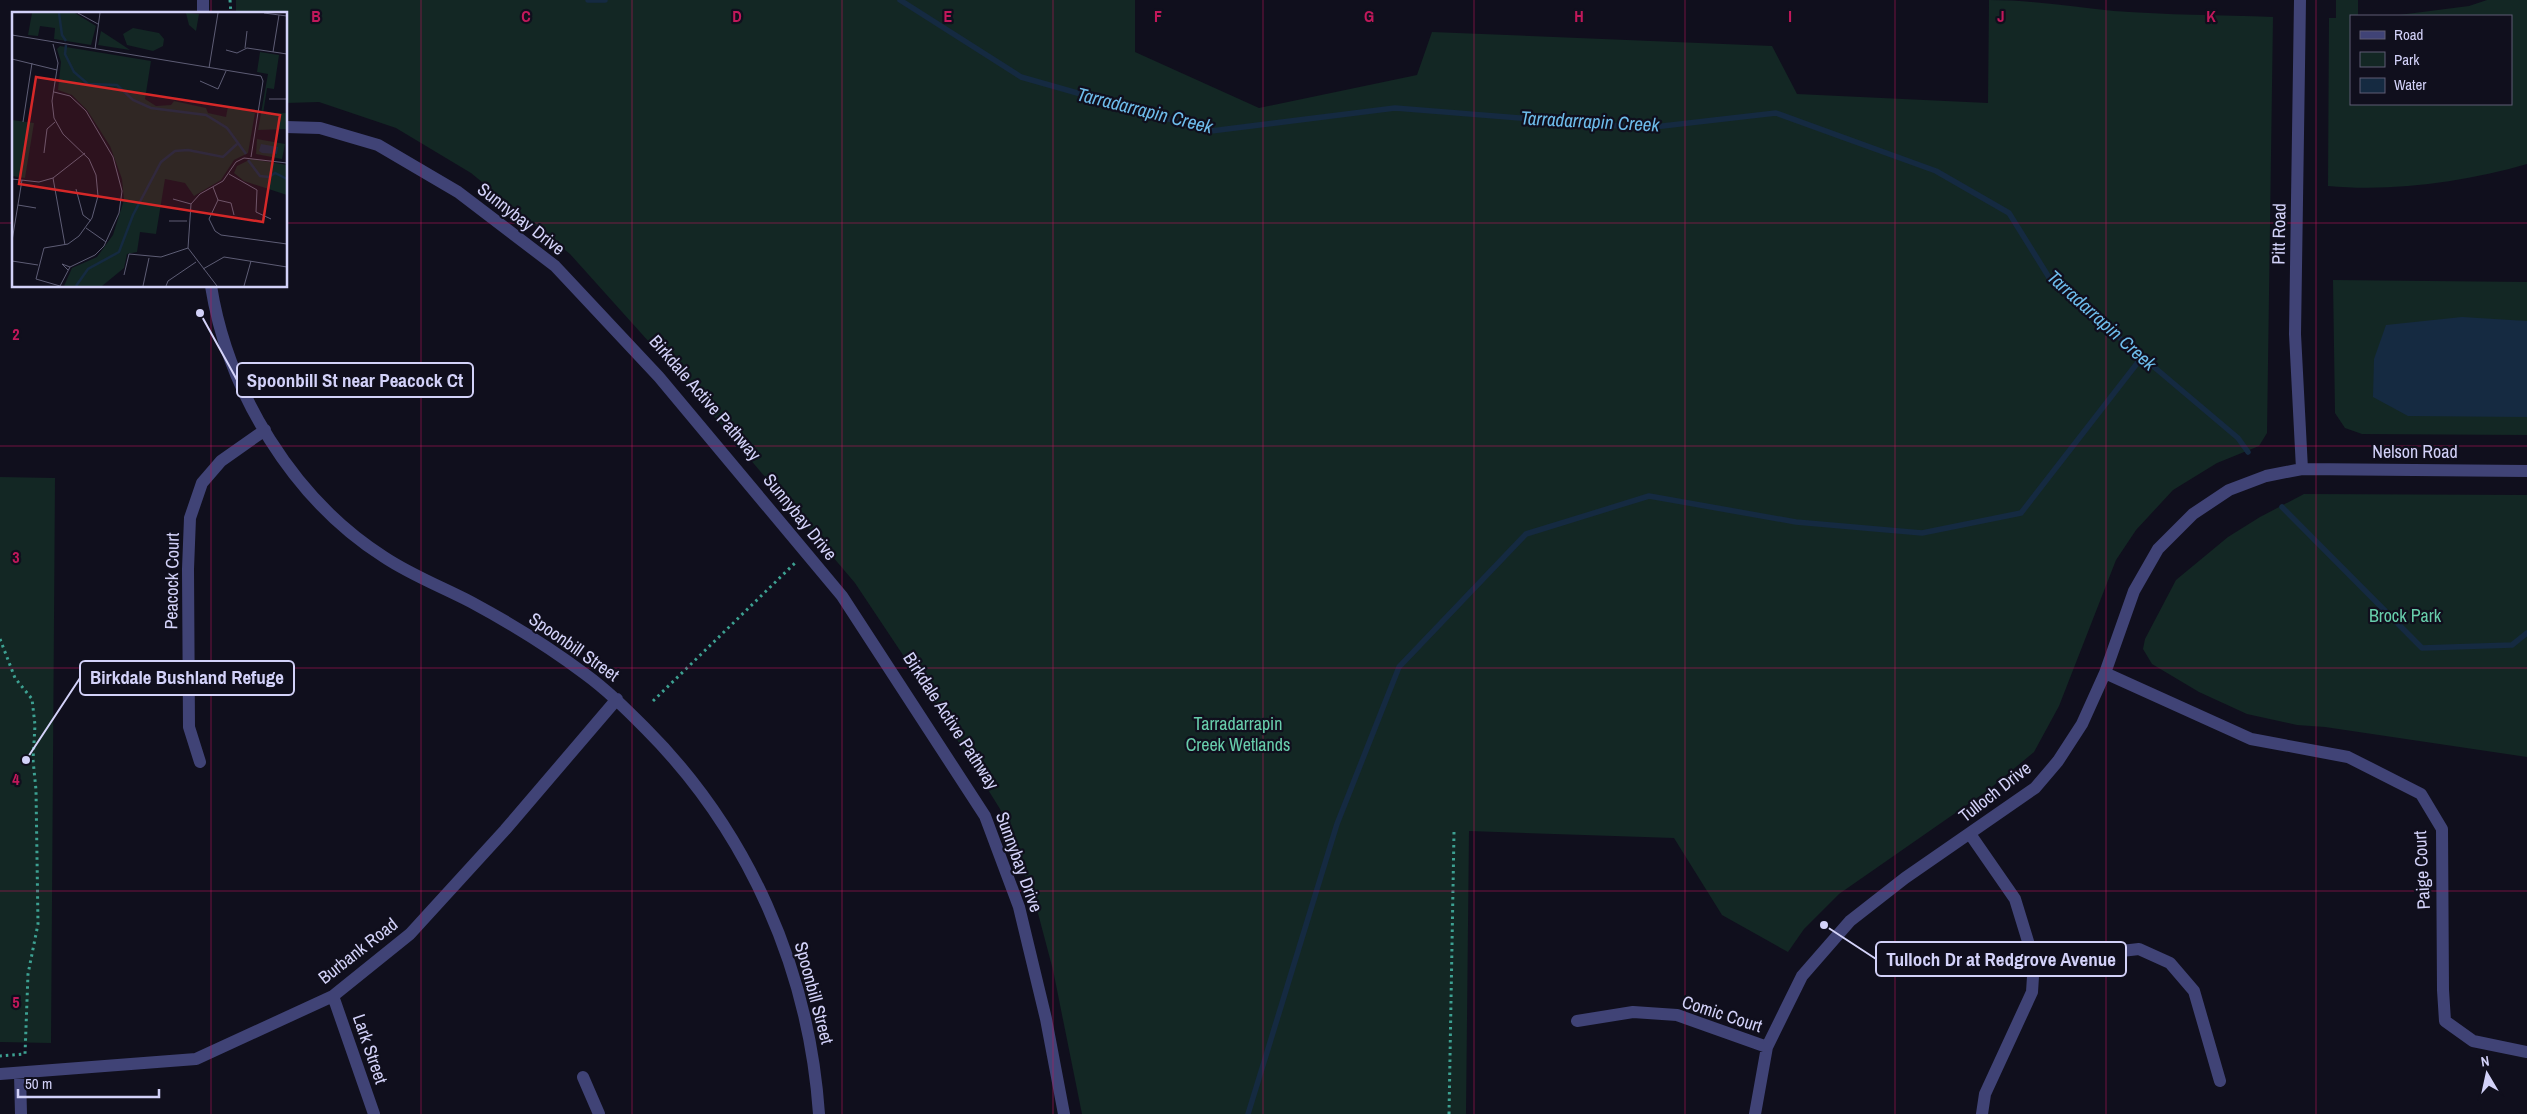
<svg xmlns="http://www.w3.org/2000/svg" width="2527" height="1114" font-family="'Archivo Narrow',sans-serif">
	<rect width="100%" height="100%" fill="#100f1d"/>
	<path fill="#132724" d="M236 0H1135V52L1259 108 1417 75 1432 32 1772 46 1797 94 1988 103 1989 0C2031 0 2072 7 2114 11 2167 15 2220 15 2273 17L2267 433 2259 446 2217 463 2173 490 2136 530 2116 560 2059 706 2034 752 1987 791 1839 894 1804 929 1788 952 1722 915 1674 838 1469 831 1466 1114H1082L1053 970 1035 902 1000 809 925 688 855 583 676 372 570 254 471 173 396 128 319 102 286 103V14H236Z
		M2336 0H2358V16H2351V104H2511V16H2391L2469 6 2487 0H2527V164C2465 182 2393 192 2328 186L2329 18H2336Z
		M2333 280 2527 282V435L2362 434 2345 428 2335 413Z
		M0 477 55 478 51 1043 0 1042Z
		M2304 494 2527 495V757L2325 727 2297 725 2247 714 2199 692 2152 664 2143 649 2145 639 2176 580 2228 537 2260 517Z"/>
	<path fill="#152a41" d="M2462 317 2527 321V417L2408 416 2373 397 2374 359 2386 325Z"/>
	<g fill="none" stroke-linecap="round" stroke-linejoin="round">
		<path stroke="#152a41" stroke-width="5.5" d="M588 0H605
			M900 0 1021 77 1211 131 1395 108 1645 128 1776 113 1936 171 2009 213 2050 279 2238 438 2248 452
			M2282 507 2422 648 2512 645 2527 633
			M1248 1114 1337 824 1399 667 1526 534 1649 496 1796 522 1922 533 2021 513 2142 357"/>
		<path stroke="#3da192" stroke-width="3" stroke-dasharray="2.5 4" stroke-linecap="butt" d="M230 0 231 14
			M0 639 15 678 32 699 35 725 33 760 36 790 38 924 28 974 25 1054 0 1056
			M653 701 796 562
			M1449 1114 1454 832"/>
		<path stroke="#404376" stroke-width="12" d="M2300 0 2295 334 2302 469
			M203 14V0
			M286 127 320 128 378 145 458 192 555 266 659 377 842 596 985 816 1019 907 1046 1019 1064 1114
			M211 286C228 392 293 499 384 557 411 575 442 587 471 602 510 623 549 647 585 674 607 690 626 709 645 728 748 831 809 969 819 1114
			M2105 673 2251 739 2348 757 2421 794 2442 829 2443 990 2445 1021 2473 1041 2527 1052
			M200 762 189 727 188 569 190 518 202 483 221 461 265 430
			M1970 834 2015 899 2034 961 2032 992 1985 1094 1982 1114
			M2034 961 2139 949 2170 963 2194 991 2220 1081
			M333 996 374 1114
			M1577 1021 1633 1012 1677 1015 1767 1047
			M0 1074 196 1059 333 996 410 934 505 830 617 699
			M20 1074 21 1114
			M583 1077 599 1114
			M1755 1114 1767 1047 1802 976 1850 921 1905 878 2035 788 2058 761 2082 724 2105 673 2134 591 2158 549 2193 514 2229 490 2266 476 2302 469 2527 471"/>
	</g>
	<path fill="none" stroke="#c2185b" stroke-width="1" stroke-opacity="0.55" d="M211 0V14M421 0V1114M632 0V1114M842 0V1114M1053 0V1114M1263 0V1114M1474 0V1114M1685 0V1114M1895 0V1114M2106 0V1114M2316 0V1114M0 223H14M286 223H2527M211 286V1114M0 446H2527M0 668H2527M0 891H2527"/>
	<g text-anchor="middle" stroke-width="4.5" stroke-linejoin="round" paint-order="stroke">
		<g font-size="18" fill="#d3d2f9" stroke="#100f1d">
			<text transform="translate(521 219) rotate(38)" y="6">Sunnybay Drive</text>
			<text transform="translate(2279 234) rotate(-89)" y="6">Pitt Road</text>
			<text transform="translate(705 398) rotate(49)" y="6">Birkdale Active Pathway</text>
			<text x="2415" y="458">Nelson Road</text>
			<text transform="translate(800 517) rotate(51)" y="6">Sunnybay Drive</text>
			<text transform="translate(172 581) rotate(-89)" y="6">Peacock Court</text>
			<text transform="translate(574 647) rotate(35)" y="6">Spoonbill Street</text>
			<text transform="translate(951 721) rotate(57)" y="6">Birkdale Active Pathway</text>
			<text transform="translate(1995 792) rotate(-38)" y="6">Tulloch Drive</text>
			<text transform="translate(1019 862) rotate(70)" y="6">Sunnybay Drive</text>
			<text transform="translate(2422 870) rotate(-93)" y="6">Paige Court</text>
			<text transform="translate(358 951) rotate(-38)" y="6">Burbank Road</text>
			<text transform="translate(814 993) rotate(75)" y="6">Spoonbill Street</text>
			<text transform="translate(1722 1014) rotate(18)" y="6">Comic Court</text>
			<text transform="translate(370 1049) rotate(71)" y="6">Lark Street</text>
		</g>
		<g font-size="18" fill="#68ceac" stroke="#100f1d">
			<text x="2405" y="622">Brock Park</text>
			<text x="1238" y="730">Tarradarrapin<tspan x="1238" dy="21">Creek Wetlands</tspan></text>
		</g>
		<g font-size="19" font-style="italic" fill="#6ebceb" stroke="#100f1d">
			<text transform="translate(1145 110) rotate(14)" y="7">Tarradarrapin Creek</text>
			<text transform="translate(1590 121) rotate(3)" y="7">Tarradarrapin Creek</text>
			<text transform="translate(2102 320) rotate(42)" y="7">Tarradarrapin Creek</text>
		</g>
	</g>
	<g transform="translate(12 12)">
		<rect width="275" height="275" fill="#100f1d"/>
		<path d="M20 1H63L84 14 79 33 42 27 43 16 28 14 26 24 16 23ZM174 1 187 2 184 19 177 13ZM121 16 147 21 152 27 151 34 141 39 115 33 111 22ZM89 19 106 30 118 38 86 33ZM48 34 139 49 133 87 144 94 159 93 162 89 194 96 196 101 214 105 216 94 243 101 236 141 222 148 209 168 182 184 173 171 153 167 144 222 128 220 125 240 115 242 112 256 90 274H52L60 256 85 245 101 223 112 188 110 167 98 134 75 98 60 83 46 78 49 50 45 37ZM248 40 267 43 262 77 255 76 251 102 275 101V117L246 118 256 62 245 60ZM0 108 22 111 13 166 0 164ZM245 127 273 132 270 147 244 142ZM239 147 275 153V183L232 169 222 161 225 154Z" fill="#132724"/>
		<path d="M249 132 266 135 265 142 250 141 247 139Z" fill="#152a41"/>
		<path fill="none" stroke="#152a41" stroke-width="2.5" d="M47 1 50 23 54 29M54 33 53 42 62 60 76 72 105 73 121 88 139 96 194 103 215 116 234 142M236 148 248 164 257 165 263 161 275 167M64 274 76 257 107 240 121 203 149 150 163 139 176 138 211 145 225 132"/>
		<path fill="none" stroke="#5e5d75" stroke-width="1" d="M66 1 86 12M252 1 275 4M0 23 249 64 251 69 239 145M233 36 235 19M83 37 88 1M214 38 225 41 235 36 275 42M261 40 267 3M0 47 45 58M197 56 206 1M188 69 206 77 214 59M275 69V87M42 80 58 84 74 99 101 145 110 179 107 201 92 234 83 243 58 255 48 274M257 87H275M11 110 20 51M32 141 35 117 43 110M217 162 245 178 244 200 259 207M41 166 53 233M0 167 27 170 41 166 73 141M201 175 206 188 197 207 203 219 209 223 275 232M64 177 71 203 79 209M161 187 179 192M206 188 219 191 222 203M6 193 24 196M157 209H175M74 216 94 230M0 229 10 168M0 249 26 253M191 257 212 245 275 255M56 258 50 252 58 255M112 263 117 242 149 245 176 236M24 267 32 236 56 232 67 224 80 206 86 184 84 163 77 147 51 122 42 106 40 89 46 51 41 32M24 267 48 274M131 274 137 246M154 274 156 269 184 250M205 274 176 236 179 192 188 182 211 169 224 150 232 146 275 151M232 274 239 249"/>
		<path fill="#d62828" fill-opacity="0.15" stroke="#d62828" stroke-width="2.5" d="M24 65 268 103 251 210 7 172Z"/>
		<rect width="275" height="275" fill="none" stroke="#d3d2f9" stroke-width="2.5"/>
	</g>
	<g font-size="16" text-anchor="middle" font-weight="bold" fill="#c2185b" stroke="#100f1d" stroke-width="4.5" stroke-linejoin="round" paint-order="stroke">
		<text x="316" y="22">B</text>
		<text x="526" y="22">C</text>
		<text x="737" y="22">D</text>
		<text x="948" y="22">E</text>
		<text x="1158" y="22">F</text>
		<text x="1369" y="22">G</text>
		<text x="1579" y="22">H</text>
		<text x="1790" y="22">I</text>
		<text x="2001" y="22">J</text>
		<text x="2211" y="22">K</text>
		<text x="16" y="340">2</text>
		<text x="16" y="563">3</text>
		<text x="16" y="785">4</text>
		<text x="16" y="1008">5</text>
	</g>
	<path fill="none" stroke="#d3d2f9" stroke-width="2" d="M200 313L237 380M26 760L80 678M1824 925L1876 959"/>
	<g fill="#d3d2f9" stroke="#100f1d" stroke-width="2">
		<circle cx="200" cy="313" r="5"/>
		<circle cx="26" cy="760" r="5"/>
		<circle cx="1824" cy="925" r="5"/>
	</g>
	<g fill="#100f1d" stroke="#d3d2f9" stroke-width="2">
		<rect x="237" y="363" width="236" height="34" rx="5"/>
		<rect x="80" y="661" width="214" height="34" rx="5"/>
		<rect x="1876" y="942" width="250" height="34" rx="5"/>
	</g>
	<g font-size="19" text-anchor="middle" font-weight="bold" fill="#d3d2f9">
		<text x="355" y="387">Spoonbill St near Peacock Ct</text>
		<text x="187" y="684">Birkdale Bushland Refuge</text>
		<text x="2001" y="966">Tulloch Dr at Redgrove Avenue</text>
	</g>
	<rect x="2350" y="15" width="162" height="90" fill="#100f1d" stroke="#5e5d75"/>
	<rect x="2360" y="31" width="25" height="8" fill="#404376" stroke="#5e5d75"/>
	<text x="2394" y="40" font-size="15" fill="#d3d2f9">Road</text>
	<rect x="2360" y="52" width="25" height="15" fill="#132724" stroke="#5e5d75"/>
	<text x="2394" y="65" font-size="15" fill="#d3d2f9">Park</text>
	<rect x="2360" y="78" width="25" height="15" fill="#152a41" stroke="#5e5d75"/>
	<text x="2394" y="90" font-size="15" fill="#d3d2f9">Water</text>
	<g transform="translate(2487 1074) rotate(351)" stroke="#100f1d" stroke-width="4" paint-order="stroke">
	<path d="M0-4L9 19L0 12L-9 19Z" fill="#d3d2f9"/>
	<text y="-8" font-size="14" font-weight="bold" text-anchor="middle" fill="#d3d2f9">N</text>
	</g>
	<path d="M18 1089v8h141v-8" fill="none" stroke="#d3d2f9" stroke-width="2.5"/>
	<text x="25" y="1089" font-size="15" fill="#d3d2f9" stroke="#100f1d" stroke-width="4" paint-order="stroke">50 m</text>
</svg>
